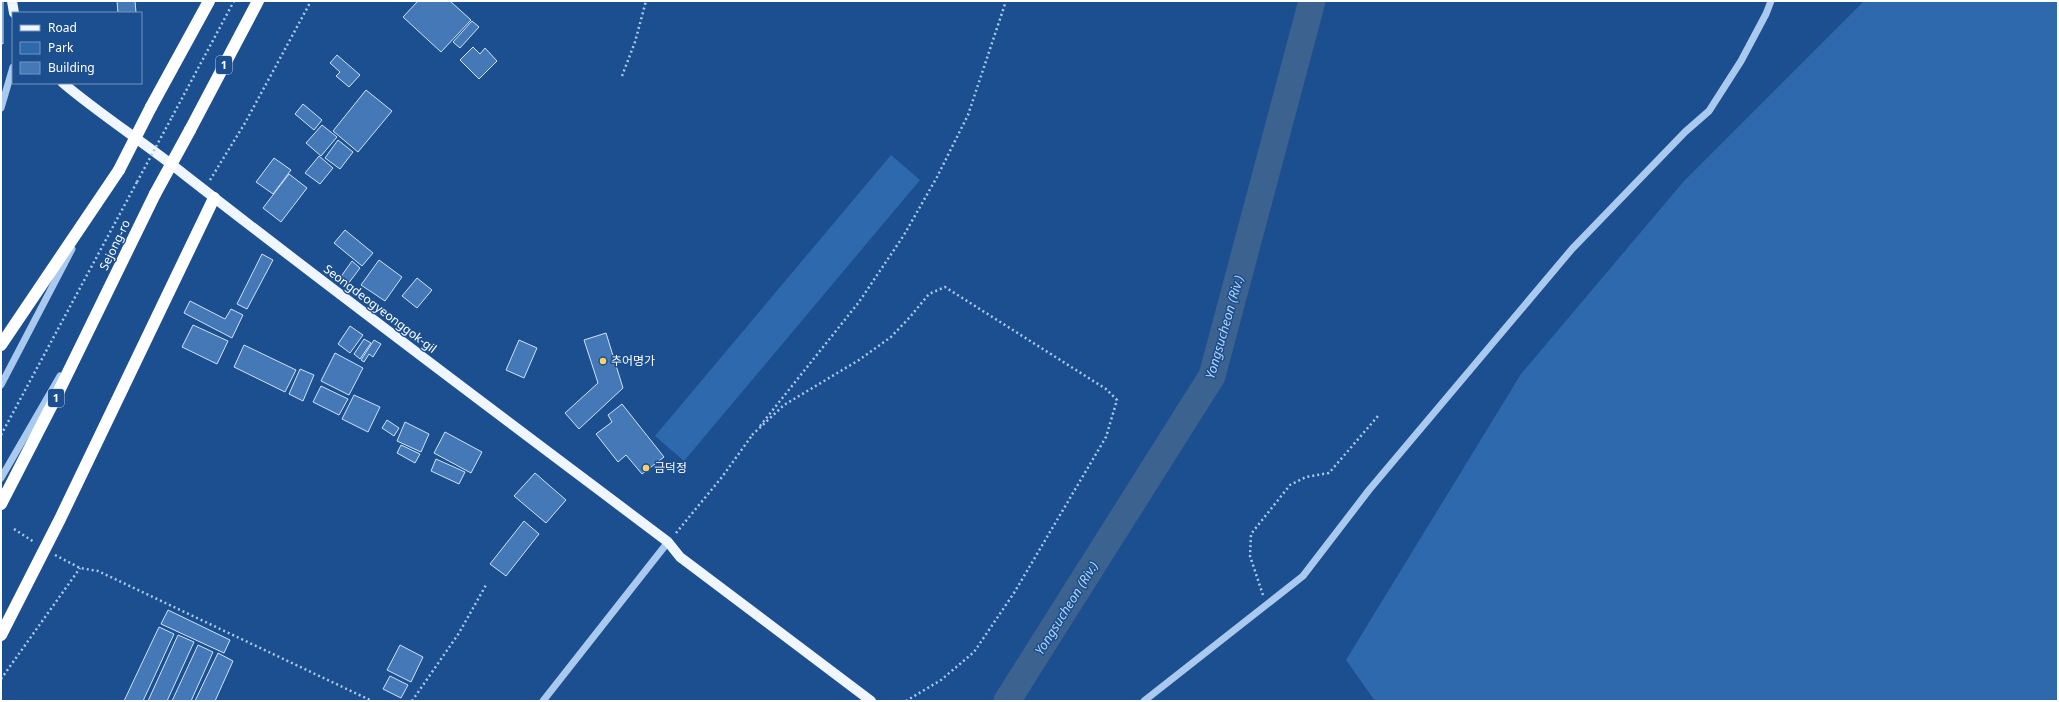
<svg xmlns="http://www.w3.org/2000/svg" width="2059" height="702" font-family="'Noto Sans','Noto Sans KR',sans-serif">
	<rect width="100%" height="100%" fill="#1b4f8f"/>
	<path fill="#2e69ad" d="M1864 1H2058V701H1375L1346 660 1521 374 1684 181Z
		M891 155 920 180 684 461 655 436Z"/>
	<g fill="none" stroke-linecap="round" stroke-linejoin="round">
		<path stroke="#3c6290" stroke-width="27" d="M1007 701 1212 376 1312 1"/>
	</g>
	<path fill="#4478b7" stroke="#cfe3fa" d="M1 1H3V44L1 43Z
		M117 1H135L136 13H118Z
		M418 1H450L471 20 441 52 403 17Z
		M472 21 479 27 460 48 453 42Z
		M473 47 480 54 485 48 497 61 479 79 460 60Z
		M337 55 360 75 349 87 336 76 340 72 330 63Z
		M366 90 392 111 358 152 333 131Z
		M303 104 322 120 314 130 295 114Z
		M322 125 337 137 321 156 306 143Z
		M338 140 353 152 340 169 325 158Z
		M319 156 333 168 320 184 305 173Z
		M274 158 291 170 273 194 256 182Z
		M289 174 307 188 281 222 263 208Z
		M345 230 373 253 362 266 334 243Z
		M262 254 273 260 247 309 237 304Z
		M379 260 402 277 385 301 361 285Z
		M352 261 360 268 348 284 340 278Z
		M417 278 432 290 417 308 402 296Z
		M190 301 225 319 231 309 243 315 232 338 184 313Z
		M193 325 228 341 217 364 182 347Z
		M350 326 363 335 350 353 338 344Z
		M606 333 623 388 579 429 565 413 598 383 584 340Z
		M364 339 371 343 360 359 354 354Z
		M374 340 381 344 373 357 369 354 364 362 361 360Z
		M519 340 537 348 524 378 506 370Z
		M244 345 296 370 285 392 234 367Z
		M335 353 363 368 349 395 321 381Z
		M300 369 314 375 303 401 289 394Z
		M321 386 348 399 339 415 313 402Z
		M354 395 380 407 368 432 342 419Z
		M622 404 664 457 642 474 626 455 618 462 596 434 612 422 608 415Z
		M387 420 399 428 394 436 382 428Z
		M405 422 429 434 421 452 397 441Z
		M445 432 482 452 471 473 434 453Z
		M401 445 420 454 415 463 397 453Z
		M436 459 465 472 459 484 431 471Z
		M535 473 566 500 546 523 514 496Z
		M524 521 539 534 506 576 490 564Z
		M168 610 230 640 224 653 161 624Z
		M159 627 174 634 143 701H124Z
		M178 635 194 642 167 701H148Z
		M198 645 213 652 191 701H172Z
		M400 645 423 657 411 682 387 670Z
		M218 653 233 661 215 701H195Z
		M390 676 408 685 401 698 383 689Z"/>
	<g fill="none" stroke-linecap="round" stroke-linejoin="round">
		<path stroke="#a9c9ee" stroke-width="2.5" stroke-dasharray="2 3" stroke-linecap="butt" d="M622 76 635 42 646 1
			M172 117 234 1
			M210 180 245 123 311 1
			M760 426 859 302 904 235 937 177 968 115 1006 1
			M1 435 137 182
			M752 435 784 405 859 360 891 337 910 317 929 294 945 287 1106 389 1117 400 1106 437 1014 593 974 652 941 680 906 701
			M14 529 34 542
			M676 533 722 477 753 434
			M55 555 80 568 98 571 372 701
			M1263 595 1250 556 1251 534 1290 485 1306 477 1329 473 1378 416
			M1 679 80 568
			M412 701 459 633 486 585"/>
		<path stroke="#a9c9ee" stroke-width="7" d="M1 108 13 67
			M1 385 72 249
			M1 478 60 376
			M543 701 668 542
			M1144 701 1303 576 1369 490 1572 249 1685 132 1709 111 1741 61 1766 14 1771 1"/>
		<path stroke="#f0f6ff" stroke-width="10" d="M12 1 14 13
			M63 83C102 116 145 143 185 175 344 299 506 420 668 542L680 557 871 701"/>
		<path stroke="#fff" stroke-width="12" d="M151 107 209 1
			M190 130 258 1
			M1 345 119 170
			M1 504 56 397 155 194
			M1 635 60 519 214 198"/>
		<path stroke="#a9c9ee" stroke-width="2.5" stroke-dasharray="2 3" stroke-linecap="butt" d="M137 182 172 117"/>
		<path stroke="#fff" stroke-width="12" d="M119 170 151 107
			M155 194 190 130"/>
	</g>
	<g fill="#ffd166" stroke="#1b4f8f" stroke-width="1.5">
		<circle cx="603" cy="361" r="4"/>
		<circle cx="646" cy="468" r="4"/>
	</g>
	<g text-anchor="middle" stroke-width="3" stroke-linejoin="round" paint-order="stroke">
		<g fill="#1b4f8f" stroke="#bbcadd" stroke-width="1">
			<rect x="216" y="56" width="16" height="18" rx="3"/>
			<rect x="48" y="389" width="16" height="18" rx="3"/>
		</g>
		<g font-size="11" font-weight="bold" fill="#fff">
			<text x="224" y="69">1</text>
			<text x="56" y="402">1</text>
		</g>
		<g font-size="12" fill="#fff" stroke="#1b4f8f">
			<text transform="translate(115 245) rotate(-64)" y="4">Sejong-ro</text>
			<text transform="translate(380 309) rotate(37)" y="4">Seongdeogyeonggok-gil</text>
		</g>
		<g font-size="12" fill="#fff" stroke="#1b4f8f" text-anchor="start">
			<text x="611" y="365">추어명가</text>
			<text x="654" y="472">금덕정</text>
		</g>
		<g font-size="13" font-style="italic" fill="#b5d3f5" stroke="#1b4f8f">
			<text transform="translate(1224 327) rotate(-74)" y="5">Yongsucheon (Riv.)</text>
			<text transform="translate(1066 608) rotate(-58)" y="5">Yongsucheon (Riv.)</text>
		</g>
	</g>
	<rect width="2059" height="702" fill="none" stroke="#ffffff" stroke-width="4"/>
	<rect x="12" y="12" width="130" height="72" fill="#1b4f8f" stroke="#7695bc"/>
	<rect x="20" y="25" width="20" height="6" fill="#f0f6ff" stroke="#7695bc"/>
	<text x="48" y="32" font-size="12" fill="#ffffff">Road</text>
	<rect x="20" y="42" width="20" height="12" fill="#2e69ad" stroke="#7695bc"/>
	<text x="48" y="52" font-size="12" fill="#ffffff">Park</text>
	<rect x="20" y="62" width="20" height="12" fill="#4478b7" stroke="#7695bc"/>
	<text x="48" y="72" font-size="12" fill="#ffffff">Building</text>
</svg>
